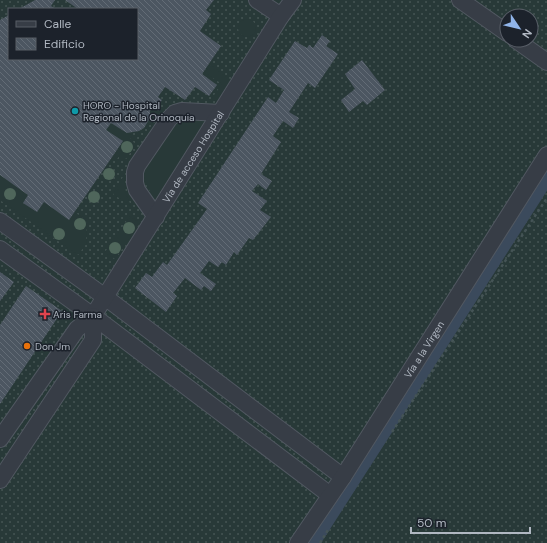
<svg xmlns="http://www.w3.org/2000/svg" width="547" height="543" font-family="'DM Sans',sans-serif">
	<defs>
		<pattern id="grass-dots" width="8" height="8" patternUnits="userSpaceOnUse"><rect width="8" height="8" fill="#283938"/><path d="M2 2h.1M6 6h.1" fill="none" stroke="#455453" stroke-width="1.8" stroke-linecap="round"/></pattern>
		<pattern id="building-back-hatch" width="6" height="6" patternUnits="userSpaceOnUse"><rect width="6" height="6" fill="#4c5661"/><path d="M-1 5l2 2M0 0l6 6M5-1l2 2" fill="none" stroke="#636c76"/></pattern>
	</defs>
	<rect width="100%" height="100%" fill="#232b35"/>
	<path fill="url(#grass-dots)" fill-rule="evenodd" d="M0 0H547V543H0ZM9 9H137V59H9ZM507 16H531V40H507Z"/>
	<path fill="#283938" d="M238 28a9 9 0 1 1 18 0a9 9 0 1 1-18 0Z
		M209 64 234 82 219 103 212 98 222 84 204 72Z
		M192 119 208 121 156 200C149 190 144 183 143 170L175 123 181 120Z
		M111 123 132 136 130 140 136 144 126 159 120 155 117 159 113 156 123 141 106 130Z
		M0 175 28 195 23 203 37 212 44 202 68 219 74 212 87 220 86 244 78 255 0 200Z
		M124 175 126 194 131 206 113 194Z
		M130 216 140 223 115 259 105 252Z"/>
	<g fill="none" stroke-linecap="round" stroke-linejoin="round">
		<path stroke="#3b4a5c" stroke-width="17" d="M311 543 547 175"/>
	</g>
	<path fill="url(#building-back-hatch)" d="M35 0H55L51 6 56 9H19Z
		M65 0H214L206 10 211 14 200 31 221 46 202 74 217 85 209 96 195 87 185 100 165 87 158 97 162 100 156 109 147 102 150 108V118L144 128 139 131 127 133 111 123 106 130 123 141 69 220 44 202 37 212 23 203 28 195 0 175V20L9 15V59H137V9H78Z
		M322 35 330 41 326 46 338 54 315 88 308 83 289 112 299 118 293 128 283 121 273 136 281 142 261 174 272 181 266 190 258 184 252 191 267 201 260 210 271 217 253 240 249 238 237 255 234 252 226 265 222 262 218 267 209 261 200 273 216 284 211 291 204 286 201 290 185 278 173 293 177 296 166 312 135 288 146 273 152 277 163 262 167 265 207 209 198 203 268 97 276 103 284 90 269 80 295 41 307 48 309 45 313 48Z
		M362 60 385 90 367 105 363 101 349 112 341 100 355 89 345 74Z
		M0 272 14 282 0 301Z
		M26 286 62 311 0 404V325Z"/>
	<g fill="none" stroke-linecap="round" stroke-linejoin="round">
		<defs>
			<g id="minor">
				<path d="M257 0 281 16"/>
				<path d="M460 0 507 33"/>
				<path d="M516 40 547 62"/>
				<path d="M156 217 137 190 135 183V172L137 166 169 119 175 113 182 111 221 113"/>
				<path d="M0 221 105 297 343 477"/>
				<path d="M0 249 93 316 330 495"/>
				<path id="s1" d="M0 439 77 329 93 316 281 16 293 0"/>
				<path d="M0 480 93 340V316"/>
				<path id="s2" d="M298 543 343 477 547 155"/>
			</g>
		</defs>
		<use href="#minor" stroke="#515861" stroke-width="18"/>
		<path stroke="#455456" stroke-width="2.5" stroke-dasharray="3 3" stroke-linecap="butt" d="M392 432 547 198
			M320 543 328 530"/>
		<use href="#minor" stroke="#373d46" stroke-width="16"/>
	</g>
	<g fill="#4f665b">
		<circle cx="127" cy="147" r="6"/>
		<circle cx="109" cy="174" r="6"/>
		<circle cx="10" cy="194" r="6"/>
		<circle cx="94" cy="197" r="6"/>
		<circle cx="80" cy="224" r="6"/>
		<circle cx="129" cy="228" r="6"/>
		<circle cx="59" cy="234" r="6"/>
		<circle cx="115" cy="248" r="6"/>
	</g>
	<circle fill="#0f9aa8" stroke="#1c222b" stroke-width="1.5" cx="75" cy="111" r="4"/>
	<path fill="#e0444e" stroke="#1c222b" stroke-width="1.5" d="M43 308h4v4h4v4h-4v4h-4v-4h-4v-4h4z"/>
	<circle fill="#e8710a" stroke="#1c222b" stroke-width="1.5" cx="27" cy="346" r="4"/>
	<g text-anchor="middle" stroke-width="3" stroke-linejoin="round" paint-order="stroke">
		<g font-size="10" fill="#b1b8c2" stroke="#1c222b" text-anchor="start">
			<text x="83" y="109">HORO - Hospital<tspan x="83" dy="12">Regional de la Orinoquia</tspan></text>
			<text x="53" y="318">Aris Farma</text>
			<text x="35" y="350">Don Jm</text>
		</g>
		<g font-size="10" fill="#b1b8c2" stroke="#1c222b">
			<text dy="4" stroke="none"><textPath href="#s1" startOffset="343">Vía de acceso Hospital</textPath></text>
			<text dy="4" stroke="none"><textPath href="#s2" startOffset="231">Vía a la Virgen</textPath></text>
		</g>
	</g>
	<rect x="8" y="8" width="130" height="52" fill="#1c222b" stroke="#585e67"/>
	<rect x="16" y="21" width="20" height="6" fill="#373d46" stroke="#585e67"/>
	<text x="44" y="28" font-size="12" fill="#b1b8c2">Calle</text>
	<rect x="16" y="38" width="20" height="12" fill="url(#building-back-hatch)" stroke="#585e67"/>
	<text x="44" y="48" font-size="12" fill="#b1b8c2">Edificio</text>
	<g transform="translate(519 28) rotate(125)"><circle r="19" fill="#1c222b" stroke="#585e67"/>
	<path d="M0-3L7 15L0 10L-7 15Z" fill="#90b4e9"/>
	<text y="-6" font-size="11" font-weight="bold" text-anchor="middle" fill="#b1b8c2">N</text>
	</g>
	<path d="M411 527v6h119v-6" fill="none" stroke="#b1b8c2" stroke-width="2"/>
	<text x="417" y="527" font-size="12" fill="#b1b8c2" stroke="#1c222b" stroke-width="3" paint-order="stroke">50 m</text>
</svg>
